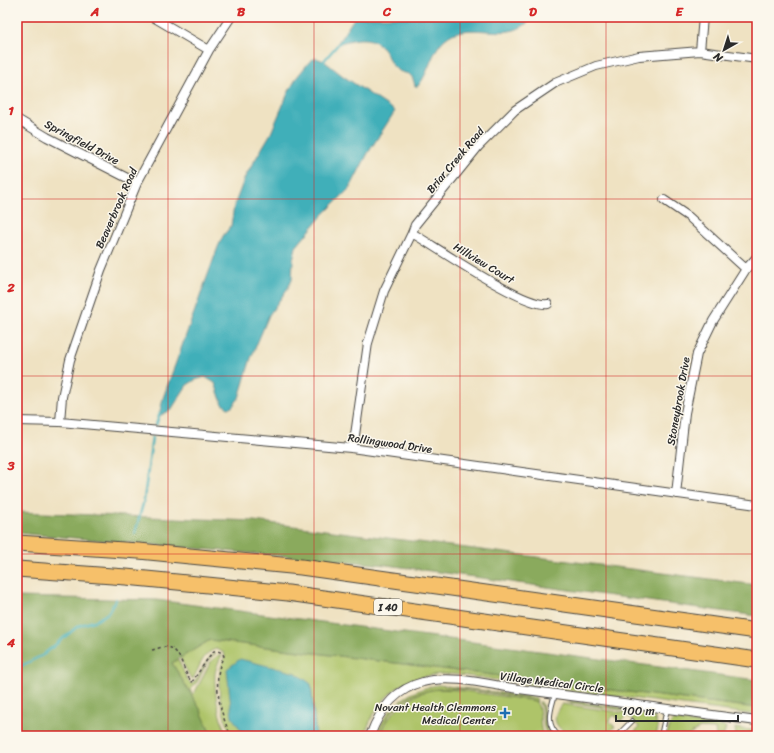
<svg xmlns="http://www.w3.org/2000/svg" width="774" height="753" font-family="Sriracha,sans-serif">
	<rect width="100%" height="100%" fill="#fbf7ec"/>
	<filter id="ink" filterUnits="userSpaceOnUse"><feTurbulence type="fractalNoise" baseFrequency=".025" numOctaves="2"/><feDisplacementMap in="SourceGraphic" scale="8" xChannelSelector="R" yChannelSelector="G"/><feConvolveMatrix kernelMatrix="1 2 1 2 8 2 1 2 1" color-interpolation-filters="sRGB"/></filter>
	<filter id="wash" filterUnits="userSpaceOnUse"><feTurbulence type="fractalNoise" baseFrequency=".012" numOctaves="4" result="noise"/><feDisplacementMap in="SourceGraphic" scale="16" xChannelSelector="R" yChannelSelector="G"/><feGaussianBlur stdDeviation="0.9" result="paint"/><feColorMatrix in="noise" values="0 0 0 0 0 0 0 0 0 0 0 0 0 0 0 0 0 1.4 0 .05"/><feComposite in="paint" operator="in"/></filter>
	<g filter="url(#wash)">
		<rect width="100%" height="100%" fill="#efe2c2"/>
		<path fill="#aec469" stroke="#6c784a" d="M210 640 757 708V715L453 674C406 673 380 692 364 736H232C221 712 213 680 225 656L224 653 217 649C203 651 199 669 193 679L190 677 180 658Z
			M214 653H216C202 662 203 680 190 690L193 694 195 692 211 661 220 654 222 655C219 661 216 667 215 674 214 690 219 722 228 736H212L200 709 172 663 178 659 188 681 192 684C200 678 202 663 214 653Z
			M438 685 526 696 536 698 537 702 531 699C475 693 404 665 379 736H376C387 707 407 690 438 685Z
			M437 689 458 690 535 701C544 710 537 726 544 736H380C390 710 409 693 437 689Z
			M572 701 638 710 651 714 566 702Z
			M539 702H541C546 713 543 725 550 736H547C541 725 545 712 539 702Z
			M562 704 654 717 658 728 656 736H635L633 734 639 727 627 715 621 721 614 715 609 721 615 727C597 745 535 736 562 704Z
			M683 717 721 722 724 725 678 718Z
			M674 720 726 727 724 735 716 736 715 729 700 728 688 736H666L670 725Z
			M735 728 757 731V735L743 733 742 736H736Z"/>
		<path fill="#8aaa5d" stroke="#5a6a44" d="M17 512 254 521 757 585V616L387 565 17 533Z
			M17 597 157 600 757 680V708L210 640 172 663 200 709 212 736H17Z"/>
		<path fill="#3fafb9" stroke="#356d72" d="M355 17H535C529 22 522 28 514 30 493 36 464 22 445 39 431 51 430 72 418 86H415C411 67 405 78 394 67 389 63 388 56 385 51 373 33 354 39 337 44Z
			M316 58 324 61 343 76 395 111 368 153 350 188 321 217 296 247 293 260 292 280 288 288 269 315 251 358 239 398 232 407 228 408 222 403 215 383 205 377 195 380 187 385 171 410 159 416 163 398 218 247 223 236 231 226 234 206 245 177 271 133 288 93 297 77 310 61Z
			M240 659 296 673 311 684 316 736H245L232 717 227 669Z"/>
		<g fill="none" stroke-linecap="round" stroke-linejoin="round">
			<path stroke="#3fafb9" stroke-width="2.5" d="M322 63 340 42
				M156 425 160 413
				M135 533 144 500 152 437
				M17 668 43 655 78 626 97 620 108 613 116 599"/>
		</g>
	</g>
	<g filter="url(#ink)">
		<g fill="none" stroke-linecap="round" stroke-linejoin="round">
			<defs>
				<path id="service" d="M555 694C551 709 544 724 559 736
					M617 736 632 721
					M661 736 667 709"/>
				<path id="minor" d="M153 17 209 50
					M700 51 703 17
					M17 119 47 137 137 183
					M664 200 689 217 746 269
					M412 233C436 247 524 308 548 304
					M17 421 60 422 351 448 757 505
					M60 422 62 397 70 360 101 270 137 183 209 50 231 17
					M351 448 354 442 368 343 384 291 412 233 415 225 478 147 515 110 555 83 596 66 639 56 700 51 757 59
					M676 494 685 413 697 354 713 321 746 269 757 257
					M370 736C379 711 395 689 423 682 450 674 491 685 519 689 598 699 678 711 757 721"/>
				<path id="motorway" d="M17 543 139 551 301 567 757 631
					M17 569 126 577 288 593 757 660"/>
			</defs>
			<use href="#service" stroke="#484642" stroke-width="6"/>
			<use href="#minor" stroke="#484642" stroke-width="10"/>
			<use href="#motorway" stroke="#484642" stroke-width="17"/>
			<path stroke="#484642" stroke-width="1.5" stroke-dasharray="3 3" stroke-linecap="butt" d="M152 650C157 649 163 646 168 647 182 650 183 674 192 682L211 654 214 651C219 651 222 652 224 656 211 679 220 713 231 736"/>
			<use href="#service" stroke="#fff" stroke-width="4"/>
			<use href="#minor" stroke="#fff" stroke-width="8"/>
			<use href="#motorway" stroke="#f6c06b" stroke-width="15"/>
		</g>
	</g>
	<path fill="none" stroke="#d62828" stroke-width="1" stroke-opacity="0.55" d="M168 17V736M314 17V736M460 17V736M606 17V736M17 199H757M17 376H757M17 554H757"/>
	<path fill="#1f6fb2" stroke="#fbf7ec" stroke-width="1.5" d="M503 707h4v4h4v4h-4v4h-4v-4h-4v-4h4z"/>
	<g text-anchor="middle" stroke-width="3" stroke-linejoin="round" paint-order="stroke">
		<rect fill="#fbf7ec" stroke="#696865" stroke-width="1" x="374" y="599" width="28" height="16" rx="3"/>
		<g font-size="10" font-weight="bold" fill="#2b2b2b">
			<text x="388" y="611">I 40</text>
		</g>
		<g font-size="11" fill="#2b2b2b" stroke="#fbf7ec">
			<text transform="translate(82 142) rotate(28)" y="4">Springfield Drive</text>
			<text transform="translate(455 160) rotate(-50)" y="4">Briar Creek Road</text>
			<text transform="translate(116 208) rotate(-66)" y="4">Beaverbrook Road</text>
			<text transform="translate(484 263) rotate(31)" y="4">Hillview Court</text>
			<text transform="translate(678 401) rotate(-80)" y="4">Stoneybrook Drive</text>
			<text transform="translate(390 443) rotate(8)" y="4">Rollingwood Drive</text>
			<text transform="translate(552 682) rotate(7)" y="4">Village Medical Circle</text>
		</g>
		<g font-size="11" fill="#2b2b2b" stroke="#fbf7ec" text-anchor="end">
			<text x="496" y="711">Novant Health Clemmons<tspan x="496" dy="13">Medical Center</tspan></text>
		</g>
	</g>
	<rect width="774" height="753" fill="none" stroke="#fbf7ec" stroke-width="44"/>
	<g transform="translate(724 50) rotate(219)" stroke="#fbf7ec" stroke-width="3" paint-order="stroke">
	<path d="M0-3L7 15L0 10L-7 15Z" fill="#2b2b2b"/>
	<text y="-6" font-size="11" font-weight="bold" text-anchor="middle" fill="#2b2b2b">N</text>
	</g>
	<path d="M616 715v6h122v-6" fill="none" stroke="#2b2b2b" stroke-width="2"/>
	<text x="622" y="715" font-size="12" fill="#2b2b2b" stroke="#fbf7ec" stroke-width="3" paint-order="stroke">100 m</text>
	<rect x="22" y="22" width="730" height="709" fill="none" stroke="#d62828" stroke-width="1.5"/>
	<g font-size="13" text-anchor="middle" font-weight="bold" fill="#d62828">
		<text x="95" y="16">A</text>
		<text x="241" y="16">B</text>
		<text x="387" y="16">C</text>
		<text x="533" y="16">D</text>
		<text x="679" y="16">E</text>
		<text x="11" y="115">1</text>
		<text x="11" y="292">2</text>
		<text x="11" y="470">3</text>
		<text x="11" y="647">4</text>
	</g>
</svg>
